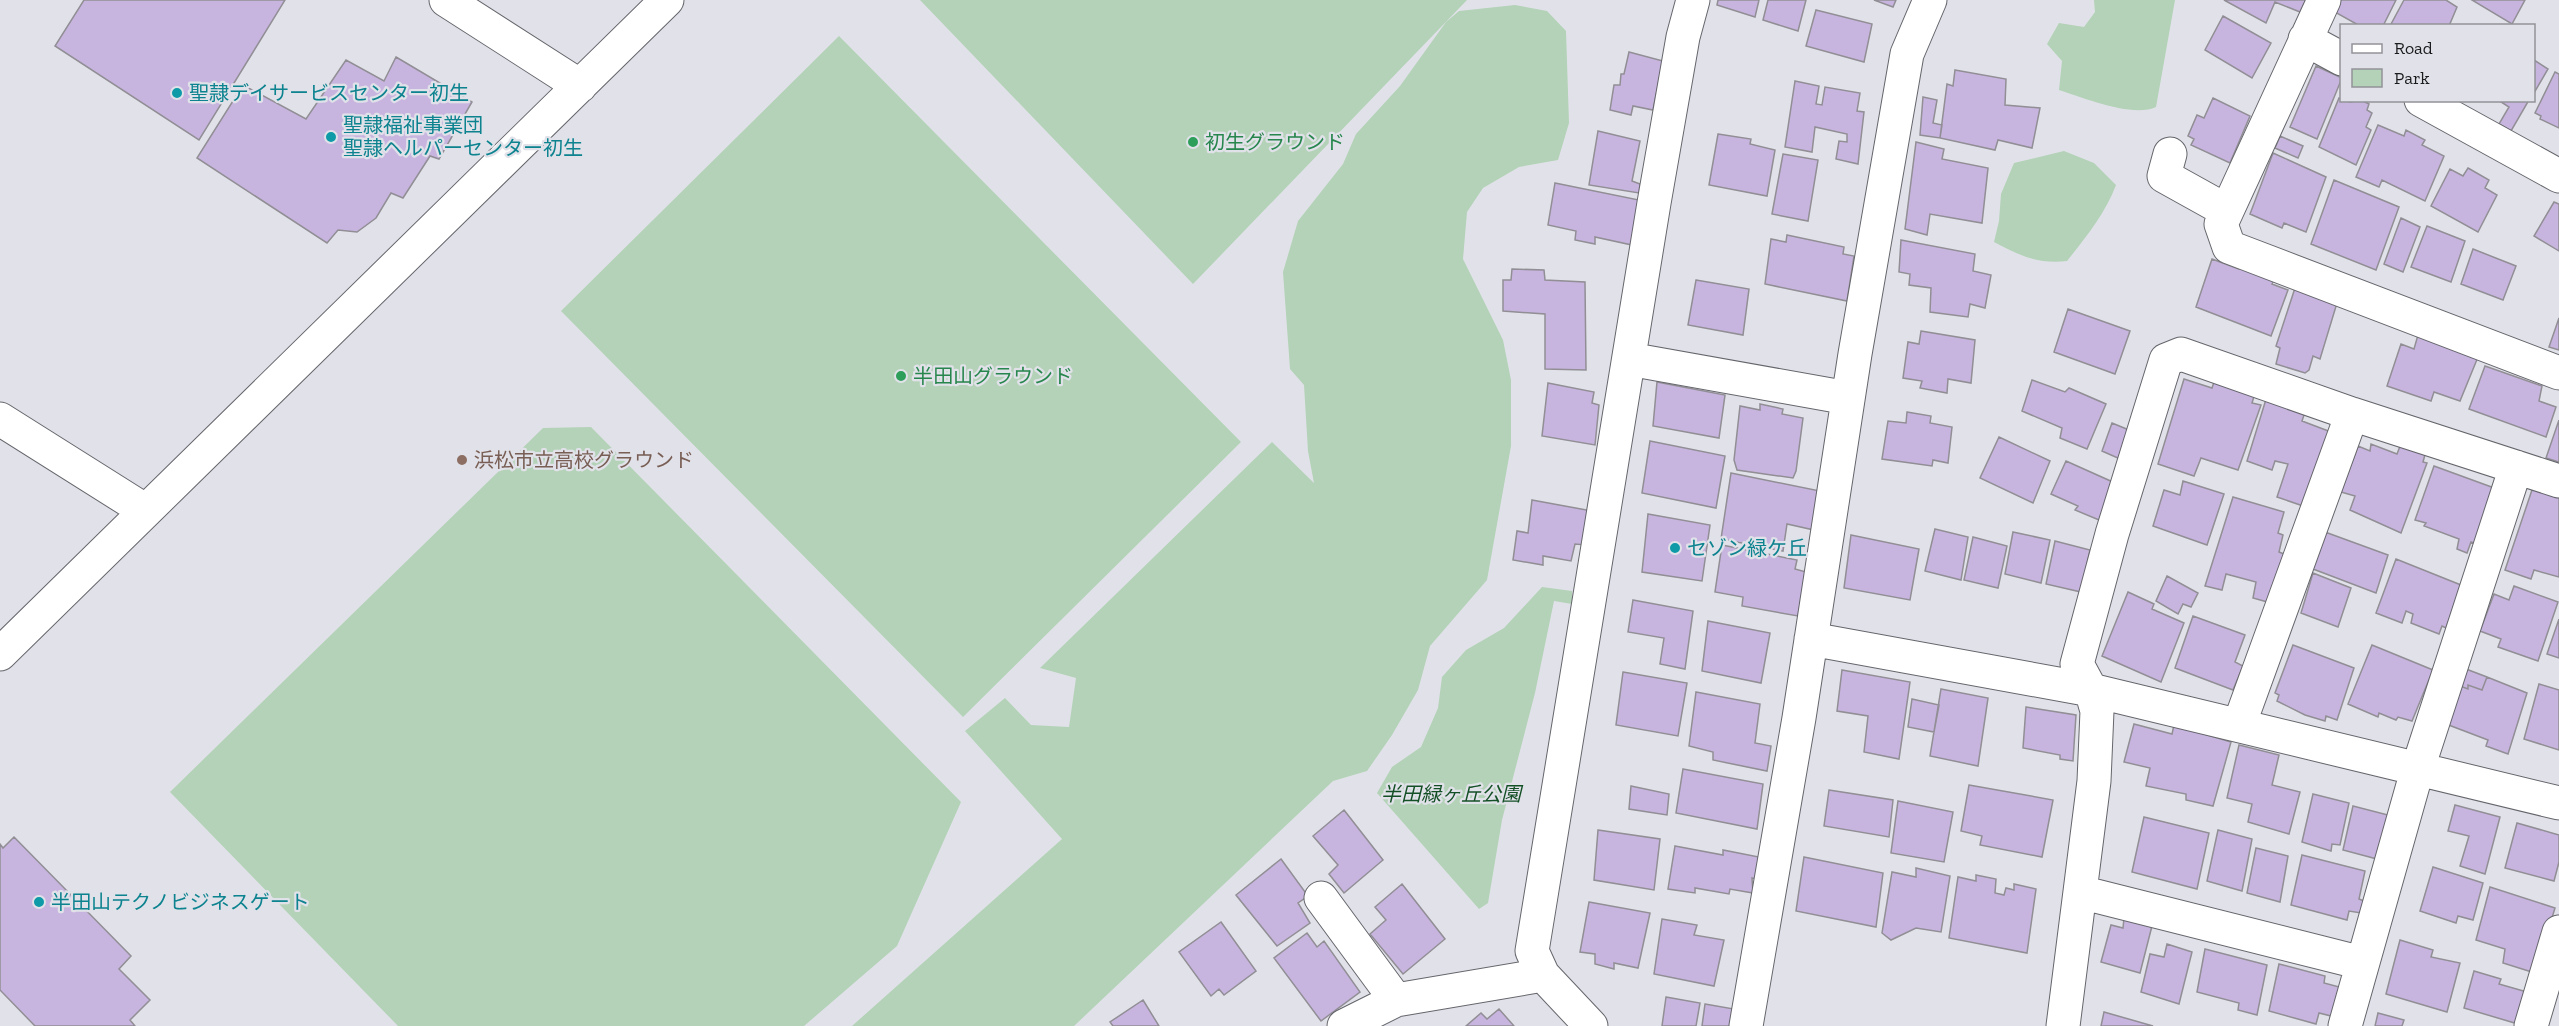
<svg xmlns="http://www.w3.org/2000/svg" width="2559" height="1026" font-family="'Zilla Slab','Noto Sans JP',serif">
	<rect width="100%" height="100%" fill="#e1e2e9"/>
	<path fill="#b3d2b7" d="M920 0H1467L1193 284Z
		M2094 0H2175L2156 107C2133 118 2084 98 2059 90L2062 61 2047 44 2059 23 2084 27 2095 12Z
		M1515 5 1547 11 1566 31 1569 123 1558 160 1519 167 1483 188 1467 212 1463 259 1503 340 1511 380V446L1487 580 1430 646 1418 690 1392 735 1367 771 1333 781 1074 1026H852L1062 839 965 731 1005 698 1031 725 1069 727 1076 678 1040 668 1272 442 1314 483 1308 451 1304 385 1290 369 1283 272 1298 221 1343 164 1356 134 1400 86 1446 22 1459 11Z
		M839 36 1241 442 963 717 561 311Z
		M2064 151 2094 163 2116 185C2105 214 2086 237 2067 261 2037 264 2021 256 1994 242L1999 221 2001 194 2014 163Z
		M591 427 961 802 897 946 804 1026H398L170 792 543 428Z
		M1542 587 1572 591V604L1554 601 1535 693 1502 820 1488 903 1479 909 1377 793 1392 767 1421 747 1438 708 1442 677 1466 650 1504 628Z"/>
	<path fill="#c8b5df" stroke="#918e95" stroke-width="1.5" d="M84 0H285L199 140 55 46Z
		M1718 0H1759L1755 17 1717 5Z
		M1768 0H1806L1798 31 1763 20Z
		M1874 0H1896L1893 7Z
		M2224 0H2306L2300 12 2275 2 2266 23Z
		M2338 0H2396L2383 26H2360L2333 11Z
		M2404 0H2446L2457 7 2449 26H2390Z
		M2472 0H2525L2512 24Z
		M1816 10 1872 24 1864 62 1806 46Z
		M2223 16 2271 43 2252 78 2205 50Z
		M1629 52 1663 61 1653 110 1633 106 1631 115 1610 110 1614 85H1620L1621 74H1624Z
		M396 57 472 102 439 159 430 156 403 198 391 193 376 218 357 232 338 230 327 243 197 158 243 85 306 119 346 60 384 81Z
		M2534 60 2548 69 2534 93Z
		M2316 66 2342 78 2317 139 2290 127Z
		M1955 70 2006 79 2005 105 2040 108 2032 148 1998 140 1995 150 1940 138 1947 84 1953 86Z
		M2555 72 2559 74V128L2540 119 2541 116 2535 113Z
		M1795 81 1819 86 1816 104 1822 105 1825 87 1860 93 1857 111 1864 112 1858 164 1836 159 1839 141 1847 142V134L1815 127 1812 152 1785 147Z
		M1923 97 1937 100 1933 123 1942 125 1940 138 1920 135Z
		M2213 98 2250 116 2230 163 2191 145 2194 139 2188 136 2197 115 2204 118Z
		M2339 98 2350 102 2361 100 2369 104 2367 110 2372 113 2366 127 2371 130 2356 165 2319 147Z
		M2498 100H2529L2511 131 2499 124 2509 107Z
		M2378 125 2404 136 2406 130 2425 140 2422 145 2444 156 2425 201 2382 180 2379 187 2356 177Z
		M1598 131 1640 141 1632 181 1640 184 1639 193 1589 185Z
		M1718 134 1751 139 1750 144 1775 150 1767 196 1709 185Z
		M2280 136 2303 146 2298 158 2275 148Z
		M1916 142 1944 149 1942 159 1988 168 1982 223 1930 214 1927 235 1905 229Z
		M2273 153 2326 177 2306 232 2284 223 2282 228 2250 214Z
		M1783 154 1818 160 1808 221 1772 214Z
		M2468 168 2489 180 2485 188 2497 195 2478 232 2431 206 2450 169 2463 176Z
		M2334 180 2399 207 2376 270 2311 244Z
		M1555 183 1639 200 1632 245 1595 237V244L1575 240 1576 231 1548 225Z
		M2554 202 2559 204V251L2534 236Z
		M2401 218 2420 227 2403 272 2384 264Z
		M2427 226 2465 241 2451 282 2411 267Z
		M1787 235 1844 247 1843 254 1854 256 1847 301 1765 284 1771 239 1786 242Z
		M1901 240 1975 254 1973 271 1991 275 1985 308 1970 304 1968 317 1930 312 1931 288 1909 285 1910 274 1899 272Z
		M2473 249 2516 266 2503 300 2461 284Z
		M2212 259 2239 269 2241 265 2275 278 2272 284 2288 290 2271 336 2196 307Z
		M1512 269 1544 270 1545 280 1585 282 1586 370 1545 369V314L1503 311V280H1511Z
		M1696 280 1749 289 1743 335 1688 325Z
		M2295 288 2337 303 2320 359 2313 356 2309 370 2305 373 2276 364 2280 348 2276 346Z
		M2068 309 2130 331 2115 374 2054 352Z
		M2559 318V350L2549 347Z
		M1921 331 1975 340 1971 383 1948 379 1947 393 1920 388 1922 381 1903 378 1908 342 1919 344Z
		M2418 335 2478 357 2460 401 2434 392 2431 401 2387 386 2401 344 2414 349Z
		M2485 366 2542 386 2539 401 2556 407 2546 437 2469 409Z
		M2184 379 2212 388 2215 379 2255 393 2252 403 2261 405 2238 470 2201 458 2194 476 2158 464Z
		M2032 380 2065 392 2069 388 2106 404 2087 449 2060 438 2062 428 2022 411Z
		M1657 382 1725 395 1719 438 1653 426Z
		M1548 383 1594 392 1592 403 1599 405 1595 445 1542 436Z
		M2267 396 2306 409 2302 421 2331 432 2306 507 2277 497 2288 464 2275 461 2272 470 2247 461Z
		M1760 404 1783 409 1782 414 1803 418 1796 471 1793 478 1737 470 1734 460 1740 406 1760 410Z
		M1907 412 1931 416 1930 423 1952 427 1948 463 1933 460 1932 466 1882 459 1888 421 1906 423Z
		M2559 420V462L2546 458Z
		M2112 423 2129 430 2120 459 2102 451Z
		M1999 437 2050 461 2033 503 1980 478Z
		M1650 441 1725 456 1716 508 1642 493Z
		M2402 441 2426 451 2423 462 2427 463 2401 533 2350 510 2355 496 2341 492 2358 446 2370 451 2371 444 2397 454Z
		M2066 461 2115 483 2099 520 2075 510 2078 506 2051 494Z
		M2434 466 2497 489 2479 545 2471 542 2467 553 2457 549 2459 539 2424 526 2426 523 2415 520Z
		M1731 473 1820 491 1814 530 1787 524 1783 551 1721 539Z
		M2183 481 2224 494 2207 545 2153 526 2164 490 2180 495Z
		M2533 487 2559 496V577L2534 570 2531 579 2505 570Z
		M2233 497 2284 512 2278 533 2283 535 2279 552 2284 554 2271 603 2253 598 2256 582 2226 574 2222 590 2205 586Z
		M1532 500 1592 511 1586 545 1575 544 1571 561 1543 556V565L1513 560 1517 531 1528 533Z
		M1648 514 1710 525 1702 581 1642 572Z
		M1935 529 1968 537 1961 580 1925 571Z
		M2013 532 2050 540 2041 583 2005 574Z
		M2325 532 2388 555 2376 593 2313 569Z
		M1851 535 1919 549 1910 600 1844 588Z
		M1973 537 2007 546 1998 588 1964 580Z
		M2055 541 2090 550 2081 592 2046 584Z
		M1722 545 1797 560 1795 569 1806 572 1798 616 1742 606 1743 597 1715 592Z
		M2396 559 2461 585 2446 628 2442 626 2439 634 2411 623 2413 614 2406 611 2402 623 2376 613Z
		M2313 573 2351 588 2338 627 2301 613Z
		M2167 576 2198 593 2191 607 2183 604 2178 614 2156 601Z
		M2514 586 2558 602 2538 661 2498 647 2501 639 2480 631 2494 594 2509 600Z
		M2128 592 2154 604 2152 609 2184 623 2161 682 2102 656Z
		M1633 600 1693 611 1685 669 1660 664 1664 638 1628 632Z
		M2193 616 2245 635 2235 662 2243 666 2233 690 2175 668Z
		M2559 619V658L2547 654Z
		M1708 621 1770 633 1761 683 1702 671Z
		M2293 645 2354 668 2337 720 2326 716 2325 721 2305 715 2277 701 2279 695 2275 693Z
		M2372 645 2433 670 2412 721 2398 717 2396 720 2379 713 2378 717 2348 704Z
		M2466 669 2487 677 2482 690 2468 685V689L2460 686Z
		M1842 670 1910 682 1899 759 1864 752 1868 716 1837 711Z
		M1623 672 1687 683 1678 736 1616 725Z
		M2487 677 2527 693 2508 754 2486 746 2488 740 2446 724 2460 686 2468 689V685L2482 690Z
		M2539 684 2559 690V750L2524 739Z
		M1941 689 1988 698 1978 766 1930 756Z
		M1696 692 1760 704 1755 743 1771 746 1767 771 1713 760V752L1689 746Z
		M1912 699 1939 705 1934 732 1908 727Z
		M2026 707 2076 715 2073 761 2060 759V755L2023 748Z
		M2134 724 2172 734 2174 725 2231 742 2213 806 2186 800V794L2146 786 2150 768 2124 762Z
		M2239 745 2279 755 2272 785 2300 792 2289 834 2248 822 2252 804 2227 798Z
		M1683 769 1763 784 1757 829 1676 813Z
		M1969 785 2053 800 2042 857 1980 845 1982 836 1961 831Z
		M1631 786 1669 794 1667 815 1629 809Z
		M1829 790 1893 800 1889 837 1824 826Z
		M2313 794 2349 803 2340 845 2332 844 2331 851 2302 842Z
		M1898 801 1953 812 1944 862 1891 853Z
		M2455 805 2500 817 2485 874 2460 866 2469 836 2448 831Z
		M2353 806 2388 815 2377 859 2343 850Z
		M1344 810 1383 860 1344 893 1329 874 1338 865 1313 836Z
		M2144 817 2209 833 2197 889 2132 872Z
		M2517 823 2559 835V862L2554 881 2505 868Z
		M1598 830 1660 839 1654 890 1594 880Z
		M2218 830 2252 839 2242 891 2207 881Z
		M14 837 131 956 119 969 150 1000 130 1020 135 1026H35L0 990V844L3 848Z
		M1675 846 1723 855V850L1764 858 1761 880 1752 878 1753 893 1730 889 1729 894 1695 888V893L1668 889Z
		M2256 848 2288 856 2280 902 2247 893Z
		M2302 855 2365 871 2359 899 2364 901 2361 913 2349 911 2347 920 2291 905Z
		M1804 857 1883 873 1876 927 1796 911Z
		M1281 859 1308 896 1298 903 1310 923 1277 946 1236 895Z
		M2433 867 2483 883 2473 920 2458 916 2456 923 2420 911Z
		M1916 868 1950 876 1941 932 1916 928 1891 940 1882 933 1892 872 1916 877Z
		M1976 875 1996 879 1995 893 2004 895 2006 888 2014 890V884L2036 889 2027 953 1949 938 1958 877 1976 881Z
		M1402 884 1445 939 1403 974 1370 934 1386 920 1375 907Z
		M2490 887 2555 908 2535 973 2503 963 2505 949 2476 940Z
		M1589 902 1650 913 1638 968 1614 963V969L1595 964V954L1580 952Z
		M2124 918 2152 926 2140 973 2101 962 2111 925 2123 928Z
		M1662 919 1697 925 1694 935 1724 940 1714 986 1654 974Z
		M1221 922 1256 971 1224 995 1219 989 1211 996 1179 952Z
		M1307 933 1317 947 1324 941 1360 992 1321 1021 1274 958Z
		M2400 940 2433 950 2431 957 2460 963 2447 1012 2386 994Z
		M2167 944 2192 952 2179 1004 2141 992 2150 954 2164 957Z
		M2205 949 2267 965 2257 1015 2238 1010 2239 1003 2197 992Z
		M2279 964 2325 976 2324 983 2343 988 2335 1017 2319 1013 2316 1024 2269 1011Z
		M2474 971 2501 979 2499 984 2527 992 2518 1024 2464 1008Z
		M1666 997 1700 1003 1696 1026H1662Z
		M1143 1000 1159 1026H1113L1110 1022Z
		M1705 1004 1734 1009 1732 1026H1702Z
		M1499 1009 1514 1026H1466L1481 1013 1487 1019Z
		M2104 1012 2153 1026H2101Z
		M2378 1013 2404 1020 2402 1026H2375Z"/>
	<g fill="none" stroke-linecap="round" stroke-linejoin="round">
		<defs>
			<path id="minor" d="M446 0 580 86
				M2324 0 2221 224 2229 247 2559 373
				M2305 39 2342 59
				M2421 100 2559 176
				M2170 154 2164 176 2227 211
				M1629 359 1848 398
				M0 419 146 511
				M1811 639 2091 690 2559 803
				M0 654 667 0
				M2239 725 2352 414
				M2080 892 2362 963
				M1321 898 1396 1000
				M1344 1026 1396 1000 1543 975
				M1591 1026 1543 975 1532 951 1654 203 1683 37 1693 0
				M1746 1026 1799 718 1855 354 1907 54 1930 0
				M2063 1026 2094 781 2097 711 2091 690 2077 664 2112 534 2166 360 2181 354 2352 414 2559 481
				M2345 1026 2417 771 2516 467
				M2531 1026 2559 932"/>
		</defs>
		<use href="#minor" stroke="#65666c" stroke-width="35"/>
		<use href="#minor" stroke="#fff" stroke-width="33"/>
	</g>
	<g fill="#0f9aa8" stroke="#e1e2e9" stroke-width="2">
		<circle cx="177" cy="93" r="6"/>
		<circle cx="331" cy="137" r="6"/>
		<circle cx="1675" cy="548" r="6"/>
		<circle cx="39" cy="902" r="6"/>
	</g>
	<g fill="#2e9e5b" stroke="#e1e2e9" stroke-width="2">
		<circle cx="1193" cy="142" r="6"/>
		<circle cx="901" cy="376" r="6"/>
	</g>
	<circle fill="#8d6e63" stroke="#e1e2e9" stroke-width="2" cx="462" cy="460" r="6"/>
	<g text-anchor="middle" stroke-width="4.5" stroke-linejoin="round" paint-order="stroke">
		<g font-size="20" fill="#0d838f" stroke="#e1e2e9" text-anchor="start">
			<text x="189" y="100">聖隷デイサービスセンター初生</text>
			<text x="343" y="132">聖隷福祉事業団<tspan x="343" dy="23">聖隷ヘルパーセンター初生</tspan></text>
			<text x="1687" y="555">セゾン緑ケ丘</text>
			<text x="51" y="909">半田山テクノビジネスゲート</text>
		</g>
		<g font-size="20" fill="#27864d" stroke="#e1e2e9" text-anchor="start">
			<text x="1205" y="149">初生グラウンド</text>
			<text x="913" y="383">半田山グラウンド</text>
		</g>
		<g font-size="20" fill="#785e54" stroke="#e1e2e9" text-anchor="start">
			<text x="474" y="467">浜松市立高校グラウンド</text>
		</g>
		<g font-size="20" font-style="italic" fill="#145026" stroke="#e1e2e9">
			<text x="1451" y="801">半田緑ヶ丘公園</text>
		</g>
	</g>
	<rect x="2340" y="24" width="195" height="78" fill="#e1e2e9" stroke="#929298" stroke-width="1.5"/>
	<rect x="2352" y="44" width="30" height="9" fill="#ffffff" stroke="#929298" stroke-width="1.5"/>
	<text x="2394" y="54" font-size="18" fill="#1b1b1e">Road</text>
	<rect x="2352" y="69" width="30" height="18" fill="#b3d2b7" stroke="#929298" stroke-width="1.5"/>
	<text x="2394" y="84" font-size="18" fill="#1b1b1e">Park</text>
</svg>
